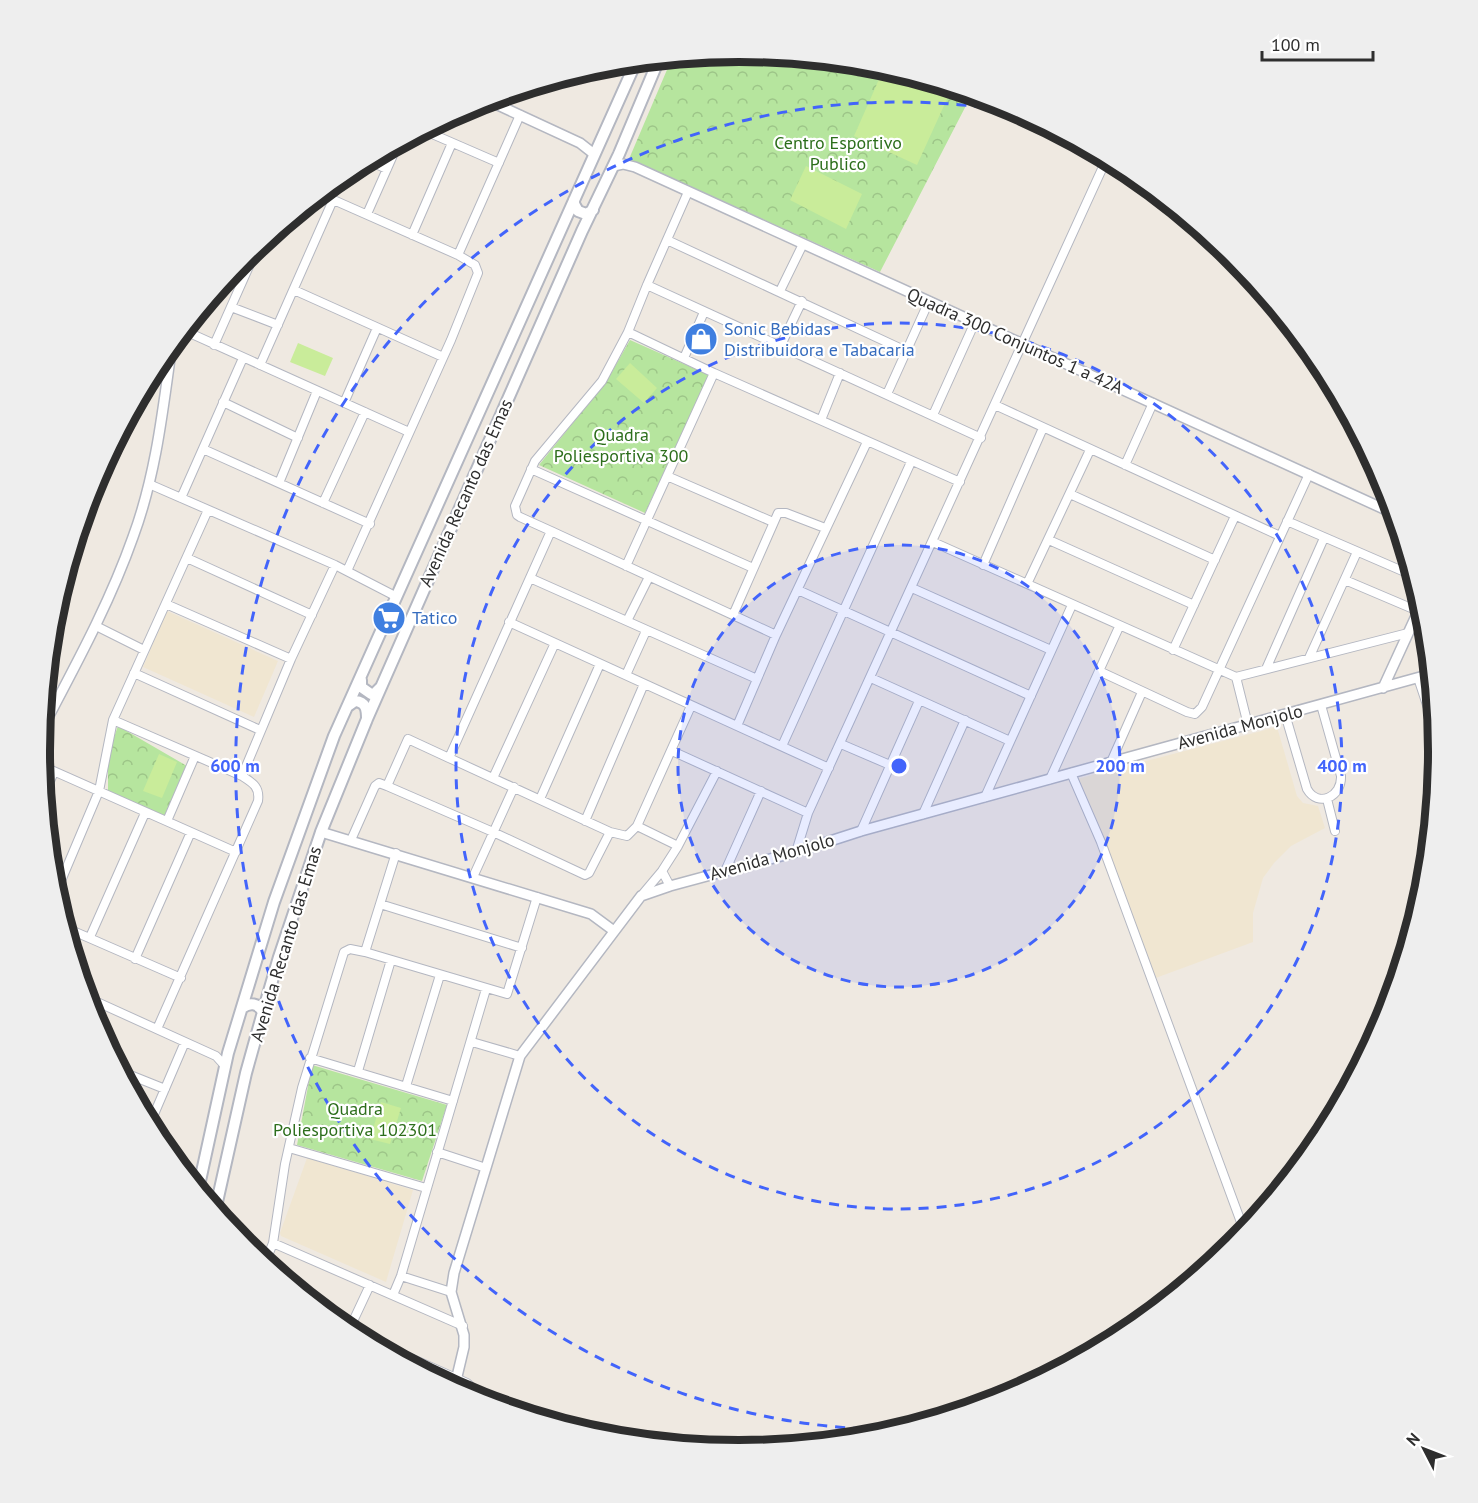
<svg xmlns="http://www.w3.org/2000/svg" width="1478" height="1503" font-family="'PT Sans',sans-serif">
	<defs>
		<pattern id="park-crowns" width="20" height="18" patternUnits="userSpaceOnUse" patternTransform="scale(1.5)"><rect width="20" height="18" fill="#b6e59e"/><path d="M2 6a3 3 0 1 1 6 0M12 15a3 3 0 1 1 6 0" fill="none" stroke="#9dc588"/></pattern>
	</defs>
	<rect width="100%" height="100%" fill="#efe9e1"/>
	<path fill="#f0e6d1" d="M167 611 278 661 254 717 143 667Z
		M1277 727 1297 796 1303 803 1318 806 1325 828 1291 846 1274 863 1263 878 1253 913V942L1153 979 1077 779Z
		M307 1158 413 1190 386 1282 281 1236 280 1233Z"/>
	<path fill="url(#park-crowns)" d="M739 52 876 65 972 94 880 272 629 159 672 58Z
		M630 340 709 375 645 513 539 465 606 382Z
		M118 726 187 766 165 817 108 791V754Z
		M312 1065 447 1105 422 1181 297 1145Z"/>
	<path fill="#c9ec9a" d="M884 68 952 88 917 165 854 136Z
		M806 166 862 194 846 229 790 200Z
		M298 343 333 358 325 376 290 362Z
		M630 363 657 388 644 403 616 379Z
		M159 754 177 762 162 798 143 791Z
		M381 1102 401 1108 390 1144 370 1139Z"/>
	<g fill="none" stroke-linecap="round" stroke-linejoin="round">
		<defs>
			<path id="minor" d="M423 130 499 163
				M367 160 387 169
				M320 194 458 255 475 265 478 273 451 340 347 571
				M367 214 398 144
				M412 235 452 143
				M667 240 906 351
				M458 255 520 115
				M647 285 981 438
				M294 290 443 357
				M780 291 803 244
				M231 307 278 325
				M183 330 409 432
				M628 332 714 373 960 482
				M214 345 259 244
				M781 345 802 301
				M684 358 704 312
				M260 365 333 200
				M887 394 929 301
				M223 402 298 438
				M344 403 377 328
				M995 405 1280 536
				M933 415 975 322
				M821 420 840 373
				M203 449 370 524
				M1125 465 1153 403
				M531 469 753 568
				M667 476 773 522
				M279 483 317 391
				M149 484 335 565 397 597
				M1070 494 1215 560
				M181 498 243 358
				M323 503 365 412
				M1287 521 1414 576
				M551 531 776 635
				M1049 540 1194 605
				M933 542 1236 677 1408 633
				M187 558 312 615
				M983 565 1043 428
				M626 566 714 373
				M530 578 757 679
				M1345 580 1418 611
				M1027 584 1090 450
				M912 588 1051 650
				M798 590 1031 696
				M166 604 291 659
				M733 615 778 513H786L825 528
				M627 621 649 577
				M509 622 829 768
				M96 626 144 650
				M1119 627 1099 671 1187 712 1195 714 1202 707 1309 474
				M1173 650 1235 516
				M1309 658 1357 552
				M1266 669 1324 538
				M134 673 260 730
				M626 675 646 631
				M1236 677 1248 725
				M871 678 1010 741
				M1418 678 1437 735
				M1285 714 1307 789C1318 808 1342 797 1341 776L1321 705
				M113 720 242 776C253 783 260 787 258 801L157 1029
				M737 726 776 635 867 442
				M841 744 890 765
				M782 746 911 462
				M672 751 808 813
				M449 758 610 832 627 836 637 826 691 706
				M1111 762 1142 692
				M40 765 236 852
				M1071 773 1101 842 1245 1233
				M242 776 291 659 335 565
				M493 778 555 643
				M1050 779 1099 671
				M387 786 493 832 585 875 589 873 610 832
				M43 797 54 772
				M985 797 1072 605
				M540 799 600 664
				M1327 799 1335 831
				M923 814 965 720
				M167 821 195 756
				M585 821 644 684
				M637 826 678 846
				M861 831 919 701
				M351 840 375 786 379 783 387 786 408 739 449 758 551 531 520 517 517 515 515 506 535 461 602 381 628 332 647 285 688 192
				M796 852 808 813 1107 158
				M726 869 761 791
				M662 871 670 886
				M473 877 514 787
				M55 895 99 791 113 720 208 510
				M641 896 662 871 678 846 717 771
				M380 904 522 948
				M64 927 181 978
				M90 937 145 813
				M365 952 396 853
				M135 959 191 832
				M86 997 216 1056 225 1066
				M472 1042 520 1056
				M310 1058 453 1101
				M120 1071 165 1089
				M358 1071 391 960
				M406 1086 440 975
				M149 1126 185 1042
				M289 1148 426 1188
				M437 1152 486 1168
				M273 1243 463 1326
				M265 1263 273 1243 285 1164 302 1088 344 952 350 949 365 952 507 994 537 897
				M401 1276 451 1292
				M393 1295 401 1276 486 989
				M343 1328 467 1383 489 1403
				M348 1332 370 1285"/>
			<path id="tertiary" d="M487 100 580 143 594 154
				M613 166 623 164 635 167 1395 514
				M1383 688 1422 603
				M41 731C74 668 109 605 133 537 156 475 163 409 172 344
				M321 832 591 914 614 931
				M454 1389 464 1347V1335L451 1292 454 1273 520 1056 641 896 670 886 796 852 861 831 1431 674"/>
			<path id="secondary" d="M574 200V204L578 211 586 214 593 210
				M361 680V687L371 694 375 693 381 687
				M348 706 355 701C366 702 367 709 367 719
				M242 1008C250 1002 258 1003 263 1012
				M198 1190 228 1053 274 902 334 736 636 62
				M215 1211 246 1073 263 1012 279 957 321 832 367 719 582 231 619 154 659 59"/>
		</defs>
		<use href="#minor" stroke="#b4b7c1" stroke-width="10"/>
		<use href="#tertiary" stroke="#b4b7c1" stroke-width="12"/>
		<use href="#secondary" stroke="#b4b7c1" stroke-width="14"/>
		<use href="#minor" stroke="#fff" stroke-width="8"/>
		<use href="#tertiary" stroke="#fff" stroke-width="9"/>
		<use href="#secondary" stroke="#fff" stroke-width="10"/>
	</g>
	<circle cx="899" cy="766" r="221" fill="#4264fb" fill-opacity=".12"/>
	<g fill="none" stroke="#4264fb" stroke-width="3" stroke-dasharray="10 8">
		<circle cx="899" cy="766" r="221"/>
		<circle cx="899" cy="766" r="443"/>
		<path d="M899 1430A664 664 0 1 1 1020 113"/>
	</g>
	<defs>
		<symbol id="shop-disc" viewBox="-11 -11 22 22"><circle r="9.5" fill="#3f7fe0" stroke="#fff"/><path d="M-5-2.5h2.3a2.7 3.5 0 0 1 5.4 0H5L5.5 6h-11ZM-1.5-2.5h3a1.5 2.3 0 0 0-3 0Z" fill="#fff"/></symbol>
		<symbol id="supermarket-disc" viewBox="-11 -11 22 22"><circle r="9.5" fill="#3f7fe0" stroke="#fff"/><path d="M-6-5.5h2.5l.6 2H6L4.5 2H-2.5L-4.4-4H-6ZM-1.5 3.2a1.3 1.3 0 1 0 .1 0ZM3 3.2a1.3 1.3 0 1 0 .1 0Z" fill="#fff"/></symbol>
	</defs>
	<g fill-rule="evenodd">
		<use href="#shop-disc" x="682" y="320" width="38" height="38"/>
		<use href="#supermarket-disc" x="370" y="599" width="38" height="38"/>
	</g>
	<g text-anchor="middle" stroke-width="4.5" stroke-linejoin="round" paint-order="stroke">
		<g font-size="18" fill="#2c6e1b" stroke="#fff">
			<text x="838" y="149">Centro Esportivo<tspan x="838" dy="21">Publico</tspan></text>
			<text x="621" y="441">Quadra<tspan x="621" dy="21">Poliesportiva 300</tspan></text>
			<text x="355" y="1115">Quadra<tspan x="355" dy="21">Poliesportiva 102301</tspan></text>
		</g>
		<g font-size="18" fill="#366cbe" stroke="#fff" text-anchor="start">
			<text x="724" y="335">Sonic Bebidas<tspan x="724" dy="21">Distribuidora e Tabacaria</tspan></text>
			<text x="412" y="624">Tatico</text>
		</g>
		<g font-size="18" fill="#2e2e2e" stroke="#fff">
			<text transform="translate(1015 341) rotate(24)" y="6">Quadra 300 Conjuntos 1 a 42A</text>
			<text transform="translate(466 493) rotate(-66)" y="6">Avenida Recanto das Emas</text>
			<text transform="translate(1240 727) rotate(-15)" y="6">Avenida Monjolo</text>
			<text transform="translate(772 857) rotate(-16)" y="6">Avenida Monjolo</text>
			<text transform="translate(286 944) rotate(-73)" y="6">Avenida Recanto das Emas</text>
		</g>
	</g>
	<path d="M0 0H1478V1503H0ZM50 751a689 689 0 1 1 1378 0a689 689 0 1 1-1378 0Z" fill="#eee" fill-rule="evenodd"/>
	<path fill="none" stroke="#2e2e2e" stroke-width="8" d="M50 751a689 689 0 1 1 1378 0a689 689 0 1 1-1378 0Z"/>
	<circle cx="899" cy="766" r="9" fill="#4264fb" stroke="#fff" stroke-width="3"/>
	<g font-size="18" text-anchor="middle" font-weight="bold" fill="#4264fb" stroke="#fff" stroke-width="4.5" stroke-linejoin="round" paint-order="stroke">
		<text x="1120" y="772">200 m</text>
		<text x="1342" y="772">400 m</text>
		<text x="235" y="772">600 m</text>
	</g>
	<g transform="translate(1424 1449) rotate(312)" stroke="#ffffff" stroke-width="4.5" paint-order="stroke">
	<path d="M0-4.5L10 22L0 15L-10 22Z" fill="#2e2e2e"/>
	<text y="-9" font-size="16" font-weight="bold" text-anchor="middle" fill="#2e2e2e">N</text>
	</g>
	<path d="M1262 51v9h111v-9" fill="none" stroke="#2e2e2e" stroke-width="3"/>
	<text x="1271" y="51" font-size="18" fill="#2e2e2e" stroke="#ffffff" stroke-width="4.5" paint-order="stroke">100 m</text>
</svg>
